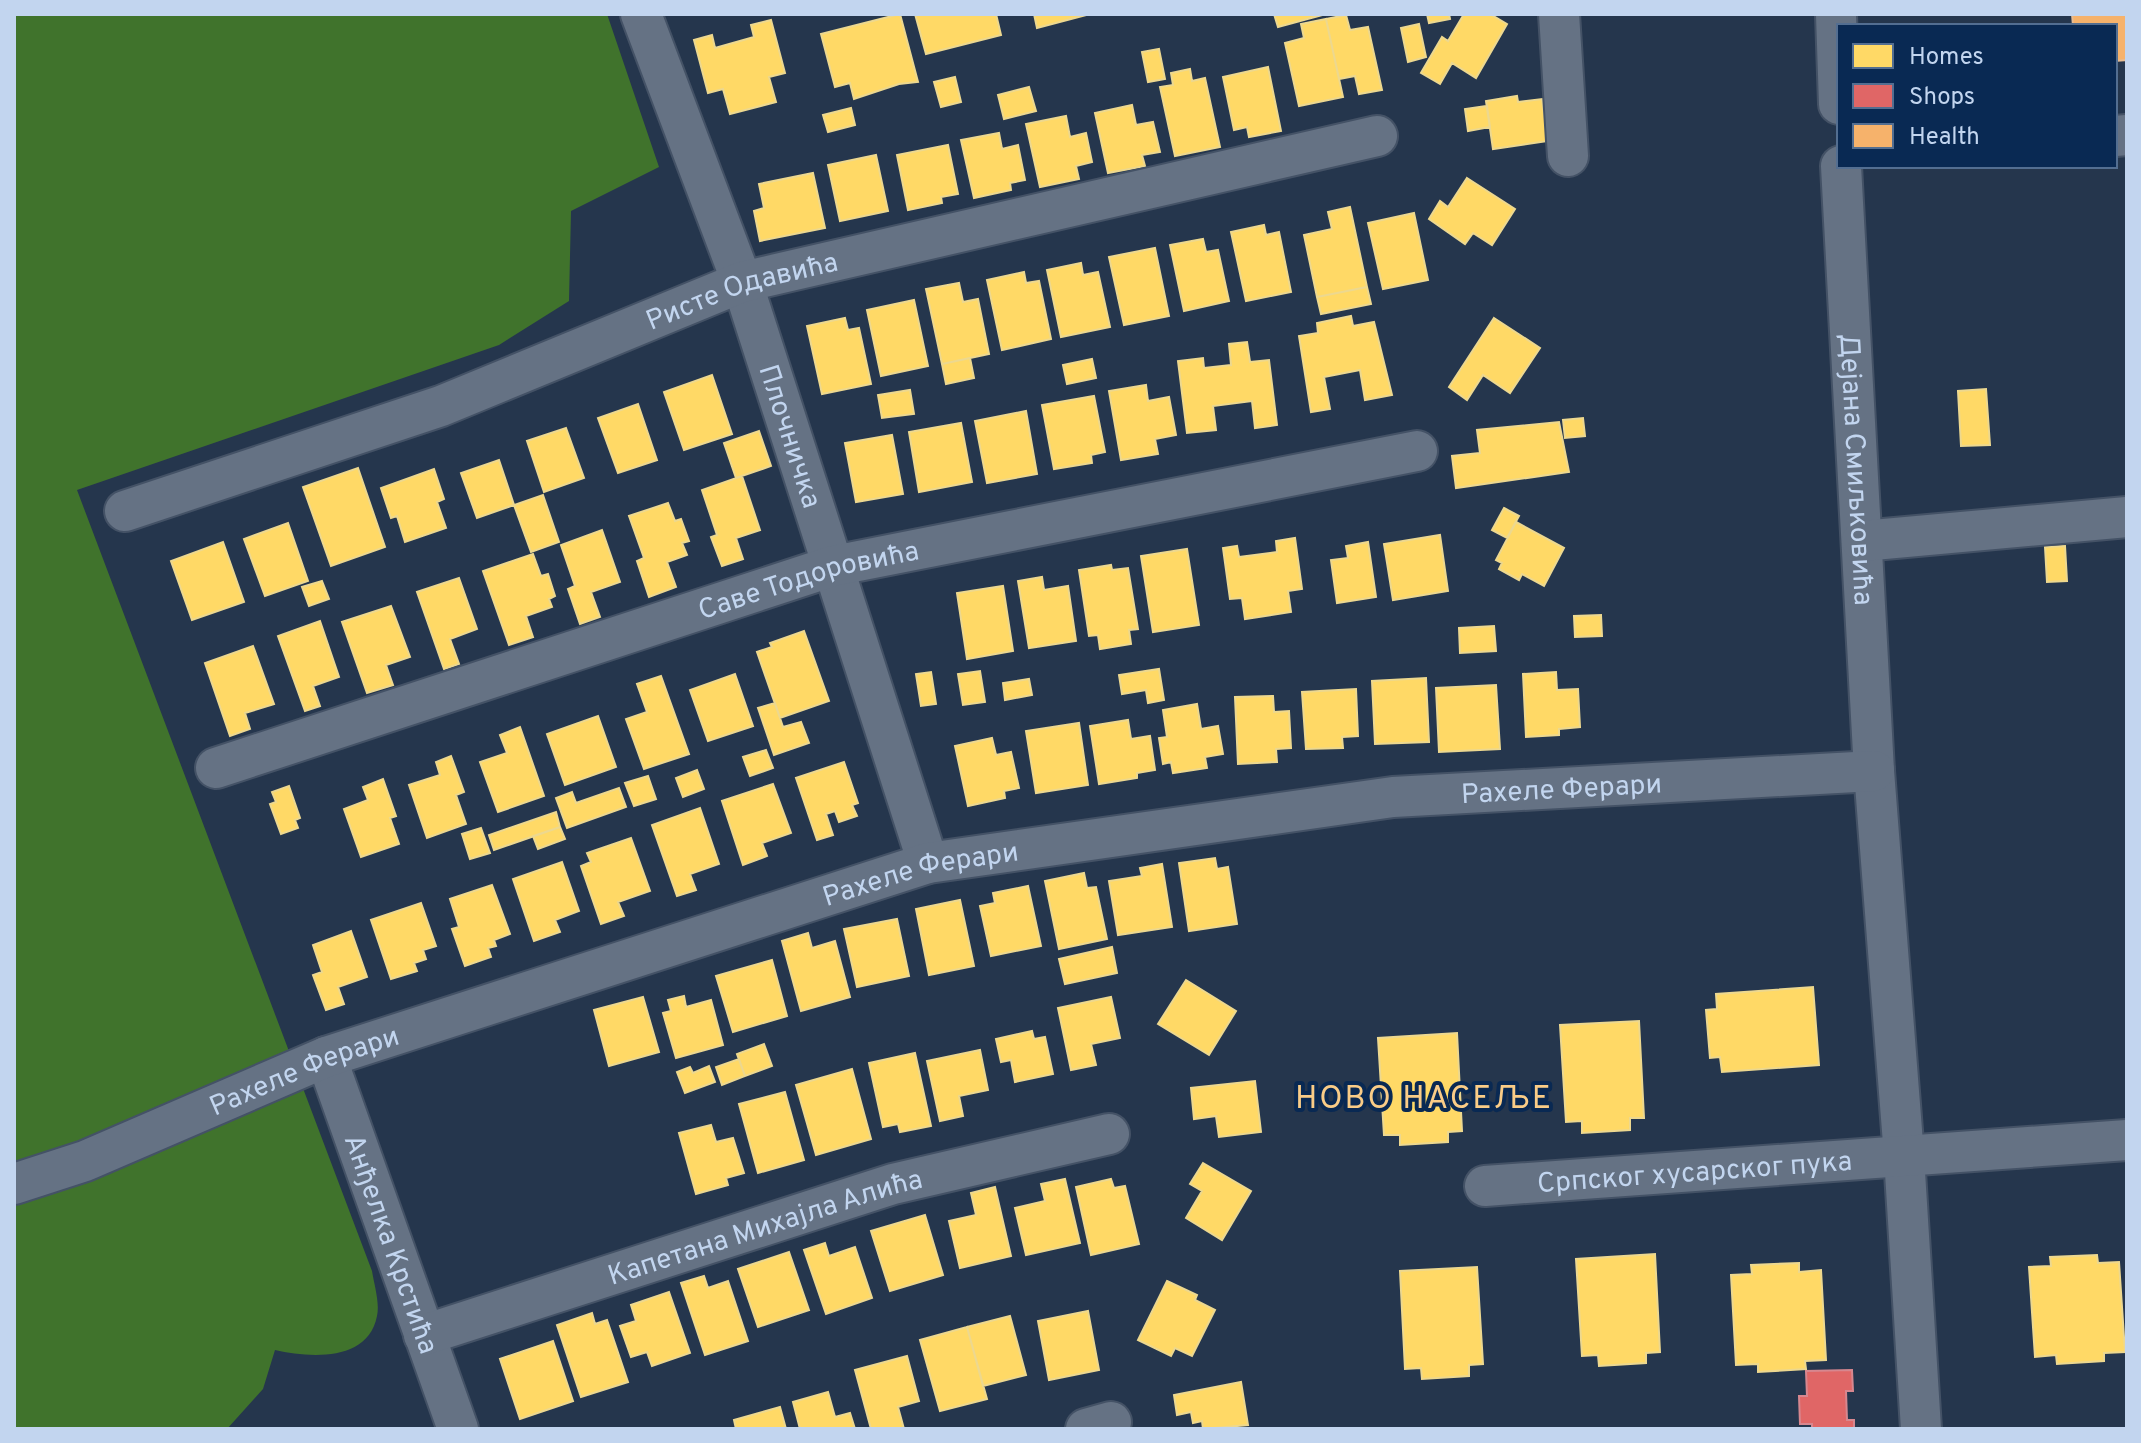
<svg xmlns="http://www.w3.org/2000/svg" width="2141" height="1443" font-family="Overpass,sans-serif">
	<rect width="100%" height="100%" fill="#25364d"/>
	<path fill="#40732c" d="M14 14H607L659 167 571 211 569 301 499 345 77 490 372 1271C374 1284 380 1303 377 1316 368 1362 310 1358 275 1350L263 1389 227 1429H14Z"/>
	<path fill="#ffd966" stroke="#edd88f" stroke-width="2" d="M900 14 918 82 899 84 854 99 850 83 835 87 821 34Z
		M915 14H996L1001 35 926 54Z
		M1034 14H1090L1037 28Z
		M1274 14H1326L1278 27Z
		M1427 14H1449L1450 19 1429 23Z
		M1464 14H1490L1507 24 1476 78 1452 63 1440 84 1421 73 1442 37 1448 41Z
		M1346 15 1350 30 1368 27 1382 90 1359 94 1355 76 1339 79 1326 19Z
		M1326 19 1343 97 1299 106 1285 43 1304 38 1301 24Z
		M771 20 785 73 769 77 776 102 730 114 723 89 708 93 694 40 712 35 715 48 754 37 751 25Z
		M1419 24 1426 57 1408 62 1401 28Z
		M1159 49 1165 79 1148 82 1142 52Z
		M1268 67 1281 131 1249 137 1247 127 1234 130 1223 77Z
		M1190 69 1192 81 1205 78 1220 147 1175 156 1160 87 1173 85 1171 73Z
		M955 77 961 102 941 107 934 82Z
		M1029 87 1036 111 1004 119 998 95Z
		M1517 96 1518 102 1542 99 1548 141 1493 149 1486 101Z
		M1132 105 1136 125 1153 122 1160 152 1142 155 1145 166 1108 173 1095 113Z
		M1487 106 1490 127 1468 131 1465 109Z
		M851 108 855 125 828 132 823 115Z
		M1066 116 1070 137 1086 133 1092 162 1076 166 1079 179 1040 187 1026 124Z
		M999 133 1002 149 1018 145 1025 180 1010 183 1011 190 974 198 961 140Z
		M948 145 958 194 941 197 942 203 908 210 897 155Z
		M876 155 888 211 840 221 828 165Z
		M813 173 825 228 760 241 754 211 764 208 759 184Z
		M1467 178 1515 209 1492 245 1473 233 1465 244 1429 219 1440 201 1448 207Z
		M1350 207 1367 287 1317 297 1304 235 1332 229 1328 212Z
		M1414 213 1428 280 1383 289 1368 223Z
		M1264 225 1266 235 1279 232 1291 292 1246 301 1231 232Z
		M1203 239 1206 252 1218 250 1229 301 1184 311 1170 245Z
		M1155 248 1169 316 1124 325 1109 257Z
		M1081 263 1083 275 1098 272 1110 327 1061 337 1047 270Z
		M1024 272 1026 283 1039 281 1051 339 1002 350 987 280Z
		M959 283 963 302 978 299 989 354 942 364 926 289Z
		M1367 287 1371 304 1321 314 1317 297Z
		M914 300 928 366 881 376 867 310Z
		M1351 316 1353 326 1374 322 1392 395 1365 400 1360 370 1324 377 1330 409 1311 412 1299 336 1318 333 1317 323Z
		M845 318 848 330 859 328 871 384 822 394 807 326Z
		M1494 318 1540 348 1510 393 1483 375 1467 400 1449 387Z
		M1247 342 1250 362 1269 360 1277 425 1255 428 1252 401 1213 406 1216 430 1187 433 1178 361 1203 358 1204 368 1231 365 1229 344Z
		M970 358 974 378 946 384 942 364Z
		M1092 359 1096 378 1067 384 1063 365Z
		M712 375 732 434 684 450 664 392Z
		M1146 385 1148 401 1169 397 1176 435 1155 439 1158 454 1121 460 1109 391Z
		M1986 389 1990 445 1961 446 1958 391Z
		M910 390 914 414 882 418 878 395Z
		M1094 396 1105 452 1091 455 1092 463 1054 469 1042 405Z
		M638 404 657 460 618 473 598 418Z
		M1026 411 1037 474 987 483 975 421Z
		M1583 418 1585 436 1565 438 1563 420Z
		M1559 422 1569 472 1456 488 1452 456 1480 453 1477 430Z
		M961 423 972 482 919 492 909 432Z
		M566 428 584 478 544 492 527 441Z
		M759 431 771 466 736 478 724 443Z
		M892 435 903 494 856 502 845 443Z
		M499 460 514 505 477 518 461 473Z
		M358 468 385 547 331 566 303 487Z
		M434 469 444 499 437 502 446 528 405 542 397 516 391 518 381 488Z
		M742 476 760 530 736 538 743 559 722 566 711 537 717 535 702 490Z
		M543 495 559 542 531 552 514 505Z
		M668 503 675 521 681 519 689 541 682 543 687 555 667 562 676 587 649 597 637 561 644 558 629 516Z
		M1504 508 1519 516 1507 538 1492 530Z
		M1516 522 1564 548 1544 586 1522 574 1519 580 1499 569 1502 563 1496 560Z
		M288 523 308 581 265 596 244 539Z
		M602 530 620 582 591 592 600 617 580 624 568 589 575 586 561 545Z
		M1440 535 1448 591 1393 600 1384 544Z
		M1295 538 1302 589 1288 591 1291 612 1245 619 1242 598 1230 599 1223 548 1237 546 1239 557 1277 552 1276 541Z
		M223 542 244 602 192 620 171 561Z
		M1368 542 1376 597 1337 603 1331 560 1348 558 1346 546Z
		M2065 546 2067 581 2047 582 2045 547Z
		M1187 549 1199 625 1153 632 1141 556Z
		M533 554 541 576 548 574 555 596 549 599 552 607 526 616 533 637 509 645 483 571Z
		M1111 565 1112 570 1128 568 1138 629 1129 630 1131 644 1100 649 1098 635 1089 636 1079 570Z
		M1042 577 1044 590 1068 586 1076 641 1029 648 1018 581Z
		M459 578 477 629 450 639 459 664 444 669 417 592Z
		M322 581 329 599 309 606 302 587Z
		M1003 586 1013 651 967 659 957 593Z
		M391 606 410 657 386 665 393 685 367 693 342 622Z
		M1601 615 1602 636 1575 637 1574 616Z
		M320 621 339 677 313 686 320 706 305 711 278 636Z
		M1494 626 1496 651 1460 653 1459 628Z
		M804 631 829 701 780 718 757 652 772 647 770 643Z
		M253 646 274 704 245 713 250 729 230 736 205 663Z
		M1159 669 1164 700 1148 703 1146 690 1122 694 1119 675Z
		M980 671 985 702 963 705 958 674Z
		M931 672 936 704 921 706 916 674Z
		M1556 672 1557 690 1578 689 1580 727 1559 729V735L1526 737 1523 674Z
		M735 674 753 726 708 741 690 690Z
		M661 676 689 754 644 769 626 719 647 712 637 684Z
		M1426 678 1429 742 1375 744 1372 681Z
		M1029 679 1032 695 1005 700 1003 683Z
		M1496 685 1500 749 1439 752 1436 688Z
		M1356 689 1358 736 1342 737 1343 748 1306 749 1302 692Z
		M1273 696 1274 712 1289 711 1291 748 1276 749 1277 762 1238 764 1235 697Z
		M775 703 783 727 801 722 809 743 774 755 758 708Z
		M1197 704 1201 729 1218 726 1223 754 1205 757 1207 768 1173 773 1171 762 1163 764 1159 738 1167 737 1163 710Z
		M598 716 616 767 565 785 547 734Z
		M1128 720 1131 739 1150 736 1155 770 1137 773V778L1099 784 1090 726Z
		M1079 723 1088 785 1036 793 1026 731Z
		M520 727 544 796 498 812 480 762 507 753 500 735Z
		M992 738 996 755 1011 752 1019 788 1004 791 1005 798 968 806 955 746Z
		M766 750 773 768 750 776 743 757Z
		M451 756 464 792 456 795 466 824 427 838 409 785 440 775 436 762Z
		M844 762 858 803 852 805 857 816 839 822 835 811 826 814 833 835 817 840 796 778Z
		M697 770 704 789 683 797 676 778Z
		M648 776 656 799 634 806 625 783Z
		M383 779 396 816 390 818 399 844 361 857 344 809 368 800 363 787Z
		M773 784 791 833 762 843 767 856 743 865 722 801Z
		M289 786 300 818 295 820 298 828 281 834 270 804 276 802 272 792Z
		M619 788 626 807 567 828 556 798 572 792 576 803Z
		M700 808 719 864 690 874 696 890 677 896 652 825Z
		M556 812 560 827 494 850 489 835Z
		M560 827 565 839 538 849 533 836Z
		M481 828 490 853 470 859 462 834Z
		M631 838 650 891 618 902 624 916 601 924 581 866 591 862 587 853Z
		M1215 858 1217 869 1228 867 1237 924 1189 931 1179 863Z
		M562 862 579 911 555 920 560 932 534 941 513 879Z
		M1162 864 1172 927 1118 935 1109 881 1142 876 1140 868Z
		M1084 873 1087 888 1096 887 1107 939 1059 949 1045 881Z
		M492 885 510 934 494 940 496 946 488 948 491 957 465 966 452 929 459 927 450 899Z
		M1028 886 1041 946 991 956 980 906 995 903 993 893Z
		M960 900 974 966 929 975 916 909Z
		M421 903 436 946 423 950 426 959 414 963 417 971 391 979 371 920Z
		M897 919 909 976 857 987 844 929Z
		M351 931 367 977 338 987 344 1004 326 1010 313 975 322 972 313 945Z
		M808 933 812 948 835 941 850 997 801 1011 782 941Z
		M1112 947 1117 973 1065 984 1059 959Z
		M772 960 787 1016 733 1032 716 976Z
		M1186 980 1236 1011 1209 1055 1158 1024Z
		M1813 987 1819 1065 1722 1072 1720 1057 1710 1058 1706 1010 1717 1009 1716 994Z
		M684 996 686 1007 711 1000 723 1045 676 1058 663 1013 671 1011 668 1000Z
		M643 997 659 1052 609 1066 594 1010Z
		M1111 997 1120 1038 1091 1044 1096 1065 1071 1070 1058 1008Z
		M1639 1021 1644 1118H1630V1130L1582 1133V1121L1566 1122 1560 1025Z
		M1032 1031 1034 1039 1045 1037 1053 1074 1015 1082 1011 1060 1001 1062 996 1039Z
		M1457 1033 1462 1131 1448 1132V1142L1400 1145V1135H1384L1378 1038Z
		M764 1044 772 1066 745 1076 737 1054Z
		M980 1050 988 1090 959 1096 963 1116 940 1121 927 1061Z
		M915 1053 931 1126 900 1132 898 1124 883 1127 869 1063Z
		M739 1059 745 1076 722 1085 716 1067Z
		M709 1066 715 1082 685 1093 677 1072 690 1067 693 1073Z
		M852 1069 871 1139 816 1155 796 1085Z
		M1255 1081 1261 1132 1219 1137 1216 1116 1194 1119 1191 1088Z
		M785 1092 804 1160 758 1173 739 1104Z
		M711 1125 716 1142 733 1138 744 1173 726 1178 728 1185 696 1194 679 1133Z
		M1203 1163 1251 1191 1222 1240 1186 1218 1202 1191 1190 1184Z
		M1065 1179 1080 1243 1026 1255 1015 1208 1045 1201 1041 1184Z
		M1111 1179 1114 1188 1125 1186 1139 1244 1091 1255 1076 1187Z
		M995 1187 1011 1256 960 1268 949 1221 976 1215 971 1193Z
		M925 1215 943 1275 890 1291 871 1231Z
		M825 1243 829 1256 855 1247 872 1298 826 1314 804 1250Z
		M789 1252 809 1310 758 1327 738 1269Z
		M1655 1254 1660 1352 1646 1353V1363L1599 1366 1598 1355 1582 1356 1576 1259Z
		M2097 1255 2098 1263 2119 1262 2125 1352 2104 1353V1361L2057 1364 2056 1355 2035 1357 2029 1267 2051 1266 2050 1257Z
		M1799 1263V1272L1821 1270 1826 1360 1805 1361 1806 1369 1758 1372V1364L1736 1365 1731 1275 1752 1274 1751 1265Z
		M1477 1267 1483 1364 1469 1365V1376L1422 1379 1421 1368 1405 1369 1400 1271Z
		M704 1276 708 1288 728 1281 748 1341 705 1355 681 1283Z
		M1167 1281 1197 1295 1195 1300 1215 1310 1192 1356 1175 1348 1171 1356 1138 1340Z
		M669 1292 690 1353 652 1366 647 1352 631 1357 620 1326 636 1321 631 1305Z
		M1088 1311 1099 1370 1049 1380 1038 1321Z
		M592 1313 595 1324 607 1320 628 1382 581 1397 557 1325Z
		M1010 1316 1026 1375 983 1386 967 1327Z
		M967 1327 987 1399 940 1411 920 1340Z
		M553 1341 573 1401 520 1419 500 1359Z
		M907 1356 919 1401 898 1407 904 1429H871L855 1370Z
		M1241 1382 1248 1425 1203 1429 1202 1421 1193 1423 1191 1412 1177 1415 1174 1395Z
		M828 1392 835 1417 850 1413 855 1429H800L793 1402Z
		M780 1407 786 1429H736L734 1420Z"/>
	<path fill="#e06666" stroke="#d7878f" stroke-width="2" d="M1852 1370 1853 1391H1846L1847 1420H1854V1429H1812V1424H1800L1799 1396H1807L1806 1371Z"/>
	<path fill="#f6b26b" stroke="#e6bc93" stroke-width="2" d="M2072 14H2127V60L2115 61V26H2073Z"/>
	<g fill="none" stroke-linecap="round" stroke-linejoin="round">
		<defs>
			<g id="minor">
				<path id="s1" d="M641 14 742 282 928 863"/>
				<path d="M1559 14 1568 156"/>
				<path d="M1836 14 1839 104"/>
				<path d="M2115 136 2127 135"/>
				<path id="s2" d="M1841 166 1874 771 1904 1156 1921 1429"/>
				<path id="s3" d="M125 511 441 406 742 282 1377 136"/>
				<path d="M1862 541 2127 517"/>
				<path id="s4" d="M216 768 833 566 1417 451"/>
				<path id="s5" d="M326 1057 458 1429"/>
				<path id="s6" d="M14 1184 85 1161 326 1057 928 863 1393 797 1874 771"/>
				<path id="s7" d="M1485 1186 2127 1140"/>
				<path id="s8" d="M424 1335 893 1184 1109 1134"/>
				<path d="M1086 1429 1111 1422"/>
			</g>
		</defs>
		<use href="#minor" stroke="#445266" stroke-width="44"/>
		<use href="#minor" stroke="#657284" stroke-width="40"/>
	</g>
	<g text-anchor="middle" stroke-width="8" stroke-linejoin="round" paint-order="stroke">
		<g font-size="28" fill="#c2d5ef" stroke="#092953">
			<text dy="10" stroke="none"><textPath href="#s3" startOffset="656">Ристе Одавића</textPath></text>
			<text dy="10" stroke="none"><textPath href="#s1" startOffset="448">Плочничка</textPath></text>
			<text dy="10" stroke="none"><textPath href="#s2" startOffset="304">Дејана Смиљковића</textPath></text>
			<text dy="10" stroke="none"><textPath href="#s4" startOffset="622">Саве Тодоровића</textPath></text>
			<text dy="10" stroke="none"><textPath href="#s6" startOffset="1608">Рахеле Ферари</textPath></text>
			<text dy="10" stroke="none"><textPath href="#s6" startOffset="960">Рахеле Ферари</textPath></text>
			<text dy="10" stroke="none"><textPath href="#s6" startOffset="312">Рахеле Ферари</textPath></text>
			<text dy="10" stroke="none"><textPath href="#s7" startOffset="210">Српског хусарског пука</textPath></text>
			<text dy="10" stroke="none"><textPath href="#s8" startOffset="358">Капетана Михајла Алића</textPath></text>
			<text dy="10" stroke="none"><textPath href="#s5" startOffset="198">Анђелка Крстића</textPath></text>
		</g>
		<g font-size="32" letter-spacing="2" fill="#f9cc87" stroke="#092953">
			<text x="1424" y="1108">НОВО НАСЕЉЕ</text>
		</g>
	</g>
	<rect width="2141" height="1443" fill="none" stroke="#c2d5ef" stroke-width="32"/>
	<rect x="1837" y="24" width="280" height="144" fill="#092953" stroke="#536e91" stroke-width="2"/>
	<rect x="1853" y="44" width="40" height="24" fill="#ffd966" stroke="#536e91" stroke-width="2"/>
	<text x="1909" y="64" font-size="24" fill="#c2d5ef">Homes</text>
	<rect x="1853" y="84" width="40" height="24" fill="#e06666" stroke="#536e91" stroke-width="2"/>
	<text x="1909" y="104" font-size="24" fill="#c2d5ef">Shops</text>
	<rect x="1853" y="124" width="40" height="24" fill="#f6b26b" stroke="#536e91" stroke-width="2"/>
	<text x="1909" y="144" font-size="24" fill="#c2d5ef">Health</text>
</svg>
